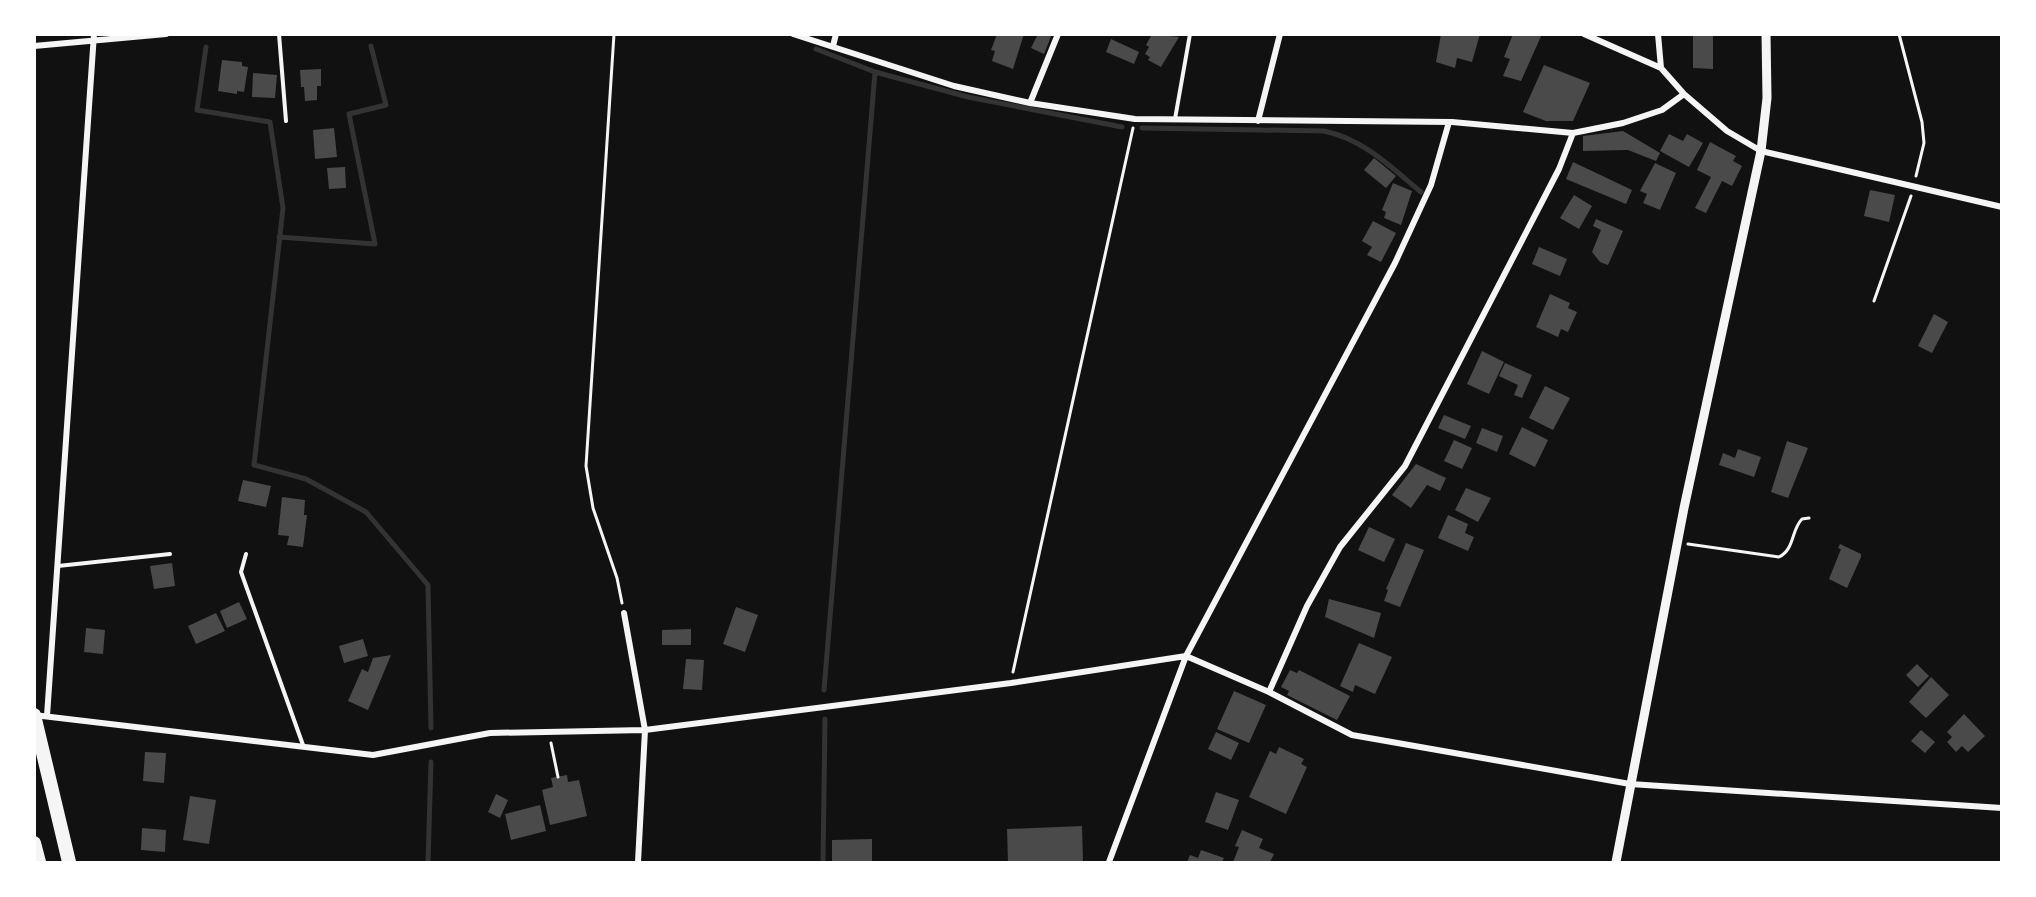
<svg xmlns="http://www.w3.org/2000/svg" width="2036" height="897" font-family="'Exo 2',sans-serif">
	<rect width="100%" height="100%" fill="#111"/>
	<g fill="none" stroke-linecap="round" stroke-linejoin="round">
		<path stroke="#333" stroke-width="5" d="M206 47 197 110 270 122 283 208 254 465 306 479 366 512 428 585 431 728
			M816 49 875 72 824 690
			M875 72 968 97 1122 127
			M1142 128 1324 131C1363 139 1391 167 1421 192
			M279 237 375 244 349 114 386 105 371 46
			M428 862 431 762
			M823 862 825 719"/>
	</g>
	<path fill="#4a4a4a" d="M997 34H1024L1013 69 992 61 995 51 991 50Z
		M1038 34H1052L1044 54 1031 48Z
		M1152 34 1179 37 1161 67 1148 60 1150 57 1145 54 1149 47 1146 45Z
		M1441 34H1480L1472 62 1457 58 1455 68 1436 62Z
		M1513 34H1542L1521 81 1503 76 1510 59 1504 57Z
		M1693 34H1713V69L1693 68Z
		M1111 39 1139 52 1134 64 1106 52Z
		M222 60 242 62V66L248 67 244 92 237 91V94L218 91Z
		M1544 65 1590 83 1573 121H1546L1523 112Z
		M321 69V86H317V100L305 101 304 87H301L300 70Z
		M253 73 277 75 275 98 252 97Z
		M334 128 337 157 315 159 313 130Z
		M1623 131 1660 153 1656 161 1628 150 1583 151V136Z
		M1669 134 1683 141 1687 134 1703 143 1689 167 1660 151Z
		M1710 142 1736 156 1733 161 1742 166 1732 186 1722 181 1706 213 1695 208 1711 177 1697 170Z
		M1374 158 1396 176 1386 188 1364 170Z
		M1573 162 1632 190 1626 204 1566 179Z
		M1655 163 1676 173 1660 210 1643 203 1647 194 1640 191Z
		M345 167 346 188 329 189 327 168Z
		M1393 183 1412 191 1401 225 1384 218 1386 212 1382 210Z
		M1870 190 1895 195 1889 222 1864 216Z
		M1574 195 1592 206 1579 229 1560 218Z
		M1596 219 1623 231 1608 265 1600 262 1592 252 1601 230 1593 226Z
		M1373 221 1396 233 1381 262 1367 255 1372 247 1362 241Z
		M1539 247 1567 259 1560 276 1532 264Z
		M1550 294 1570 303 1568 308 1577 312 1568 332 1561 329 1558 337 1536 327Z
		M1934 314 1948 322 1932 353 1918 346Z
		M1482 351 1504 362 1489 394 1467 384Z
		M1505 363 1532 375 1522 398 1514 395 1518 385 1499 376Z
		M1545 386 1570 398 1553 430 1529 418Z
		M1444 415 1471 426 1465 439 1438 428Z
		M1522 427 1548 440 1535 467 1509 454Z
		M1482 428 1503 436 1497 452 1476 443Z
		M1454 440 1472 448 1462 469 1444 461Z
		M1787 441 1808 448 1788 498 1771 492Z
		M1738 449 1761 457 1754 477 1719 465 1723 453 1735 458Z
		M1416 464 1446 478 1440 491 1427 485 1411 508 1392 495Z
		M243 480 271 486 266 507 238 501Z
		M1466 488 1491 498 1478 522 1455 510Z
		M282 497 305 500 304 515H307L303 547 287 545 289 536 278 535Z
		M1448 515 1468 524 1465 533 1474 537 1468 551 1438 538Z
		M1369 527 1395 539 1384 562 1358 550Z
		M1406 543 1424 550 1400 607 1384 601 1388 590 1386 589Z
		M1840 544 1861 554V557L1847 588 1829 579 1841 549 1838 548Z
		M172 563 175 586 154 589 150 566Z
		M1329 599 1381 613 1374 638 1325 617Z
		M239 602 247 619 227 628 220 611Z
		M736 607 758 615 745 652 723 644Z
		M216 613 225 631 196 644 188 626Z
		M86 628 105 630 103 654 84 652Z
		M691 629V645H662V630Z
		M363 639 368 656 344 663 339 646Z
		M1359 643 1392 657 1375 694 1355 685 1353 692 1340 686Z
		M391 655 368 710 348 701 362 669 368 672 373 658Z
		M686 659 704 660 702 690 683 689Z
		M1917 664 1929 676 1918 687 1906 675Z
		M1290 670 1297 673 1299 670 1350 696 1337 720 1287 695 1289 691 1281 687Z
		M1931 677 1949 695 1926 718 1909 702Z
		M1234 691 1266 705 1249 743 1217 729Z
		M1964 714 1985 736 1968 752 1962 746 1956 752 1947 742 1952 737 1947 732Z
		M1921 730 1935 742 1925 753 1911 741Z
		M1216 732 1239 743 1231 760 1208 749Z
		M1279 747 1304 759 1301 764 1307 767 1286 814 1249 797 1270 751 1276 754Z
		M145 752 166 753 164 783 143 781Z
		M567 775 568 782 579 780 587 816 550 825 542 790 553 787 551 778Z
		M1216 792 1239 800 1228 830 1205 822Z
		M496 794 508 800 500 818 488 812Z
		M190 796 216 800 209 844 183 840Z
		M540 805 546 831 511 840 505 814Z
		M1082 826 1083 862H1008L1007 829Z
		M142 828 166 830 165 852 141 850Z
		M1242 830 1263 839 1259 848 1274 854 1270 862H1233L1239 847 1235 846Z
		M872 839V862H832V840Z
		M1201 850 1224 858 1222 862H1187L1190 855 1198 858Z"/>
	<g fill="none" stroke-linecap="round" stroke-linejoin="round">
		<path stroke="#f5f5f5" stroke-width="3" d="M614 34 586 466 593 508 617 578 622 603
			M1899 34 1922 122 1924 143 1916 176
			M1874 301 1911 196
			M1688 544 1779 557C1795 549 1791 530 1802 519L1809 518
			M1013 672 1133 128
			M551 743 558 777"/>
		<path stroke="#f5f5f5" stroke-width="4" d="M279 34 286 121
			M1175 119 1190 34
			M246 554 241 572 303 745
			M58 566 170 554"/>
		<path stroke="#f5f5f5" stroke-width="6" d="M793 34 954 86 1030 103 1135 119 1452 122 1573 133 1623 123 1662 110 1684 94
			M1584 34 1661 68
			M1658 34 1661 68 1684 94 1727 131 1761 151 2002 207
			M34 46 166 34
			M833 46 836 34
			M1030 103 1058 34
			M1258 121 1280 34
			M624 613 645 730 638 862
			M1269 692 1307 606 1340 547 1405 466 1559 169 1573 133
			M34 715 373 755 490 733 645 730 1011 683 1186 656 1269 692 1352 735 1630 784 2002 808
			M47 716 94 34
			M1109 862 1186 656 1395 263 1431 185 1449 122"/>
		<path stroke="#f5f5f5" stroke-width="9" d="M1616 862 1684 508 1761 151 1767 98 1766 34"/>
		<path stroke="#f5f5f5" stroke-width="14" d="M34 715 69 862
			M34 843 39 862"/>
	</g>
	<rect width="2036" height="897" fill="none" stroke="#ffffff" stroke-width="72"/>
</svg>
